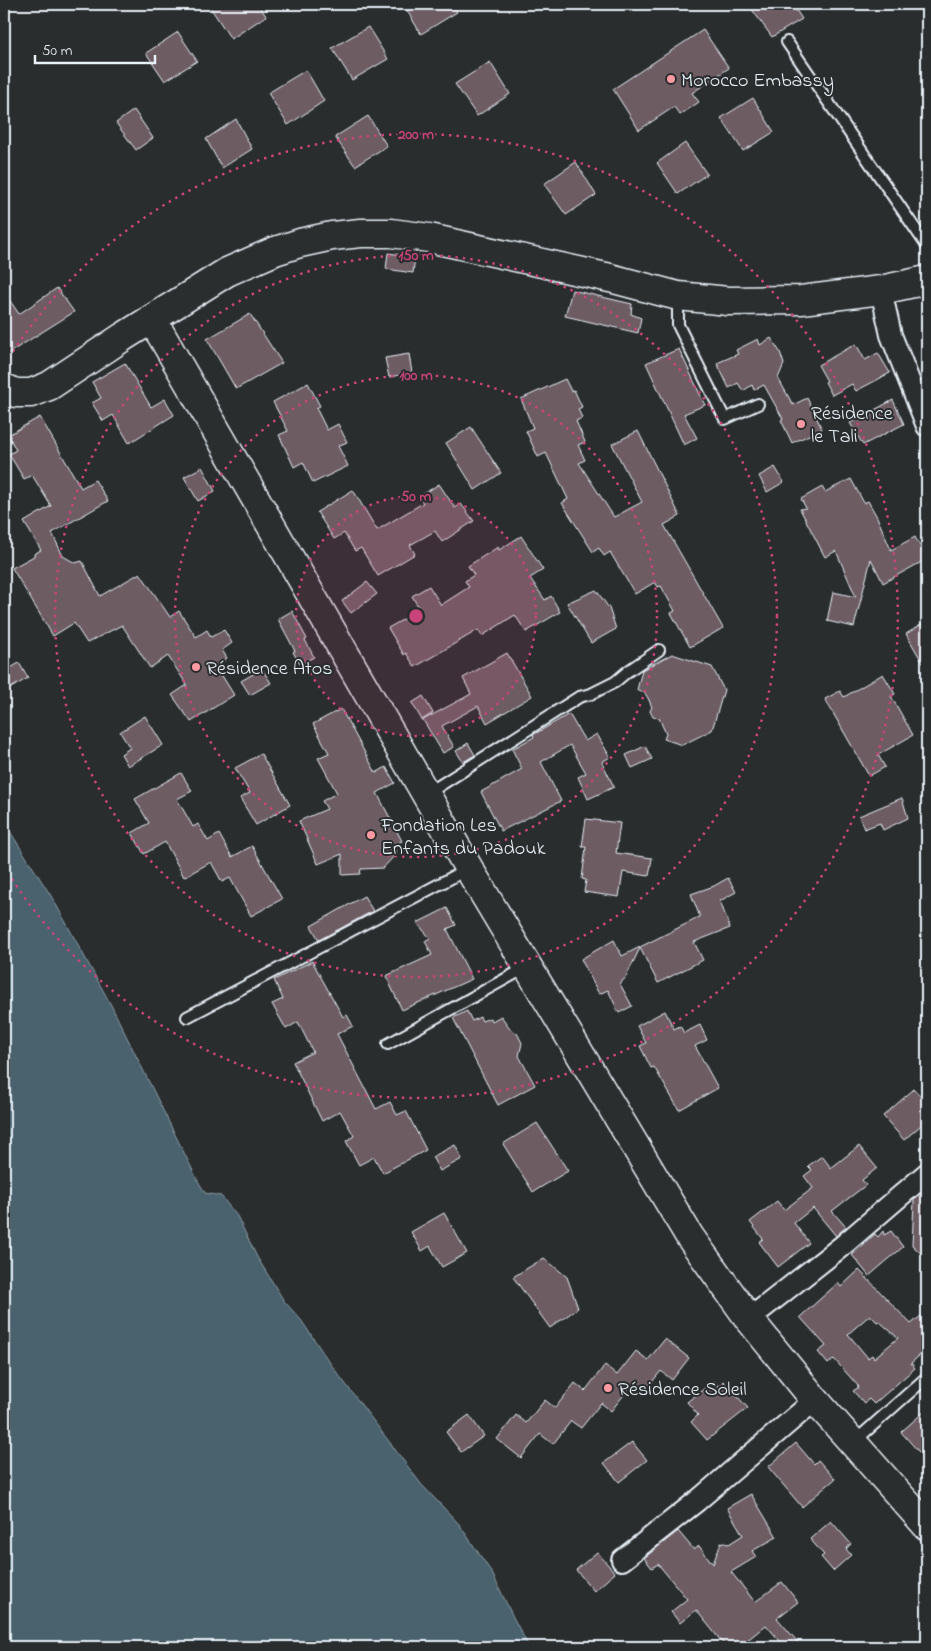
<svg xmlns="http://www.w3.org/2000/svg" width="931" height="1651" font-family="'Indie Flower',sans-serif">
	<rect width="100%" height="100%" fill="#2a2d2e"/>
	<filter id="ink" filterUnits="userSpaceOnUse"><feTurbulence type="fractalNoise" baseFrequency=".02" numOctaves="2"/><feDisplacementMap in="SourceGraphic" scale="10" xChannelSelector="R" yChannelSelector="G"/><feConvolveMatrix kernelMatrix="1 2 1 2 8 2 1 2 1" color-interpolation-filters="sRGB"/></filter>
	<g filter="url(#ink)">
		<path fill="#49626e" stroke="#899ba5" d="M4 822 53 899 111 1005 197 1179 205 1193 221 1196 237 1216 257 1257 284 1301 301 1320 332 1366 421 1484 459 1524 492 1573 513 1617 529 1647H4Z"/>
		<path fill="#6e5c64" stroke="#e8f1f8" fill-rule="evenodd" d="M208 4H258L266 16 231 39Z
			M403 4H451L457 12 421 34Z
			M748 4H792L802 19 772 37Z
			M368 27 388 59 352 80 332 48Z
			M703 30 729 68 692 93 699 102 680 115 674 107 639 130 613 89Z
			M178 32 197 61 165 81 146 53Z
			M490 62 510 94 477 116 455 84Z
			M306 70 324 101 288 125 268 93Z
			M753 98 774 132 743 151 721 118Z
			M134 110 153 138 136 150 116 123Z
			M368 116 387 146 355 166 335 137Z
			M236 119 252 149 222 168 206 139Z
			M685 143 707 174 678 194 657 163Z
			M576 162 596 195 566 215 544 184Z
			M388 253 415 257 413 273 386 269Z
			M57 288 74 312 4 356V292L19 314Z
			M572 290 632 304 631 314 641 318 638 333 565 316Z
			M250 314 282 363 236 389 207 339Z
			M771 338 780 352 784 364 778 378 793 405 807 398 822 429 792 443 781 420 783 419 764 385 754 390 752 385 743 391 738 383 729 388 717 363 738 354 736 350 758 339 760 345Z
			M856 344 865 360 878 353 890 373 856 391 852 384 832 395 825 382 827 381 818 365Z
			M679 349 705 405 684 414 697 438 684 445 646 363Z
			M409 354 412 373 389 377 385 358Z
			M125 363 151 407 165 399 174 415 129 443 113 415 103 421 92 403 101 398 92 382Z
			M565 379 571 391 574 390 582 407 578 409 582 418 576 421 585 442 578 445 585 460 579 463 614 517 642 502 612 444 638 431 680 516 664 525 723 628 690 647 671 613 675 611 661 586 658 587 655 582 635 594 610 552 604 556 599 548 593 552 562 503 568 499 546 453 538 457 526 431 533 428 521 399Z
			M308 383 320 406 316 408 327 430 338 424 347 442 338 446 348 466 313 483 303 462 294 467 279 435 288 431 273 402Z
			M893 400 904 424 863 445 850 423Z
			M40 417 81 488 95 480 108 501 52 533 63 556 75 563 82 561 100 596 140 573 170 617 179 611 196 637 207 630 211 637 224 630 232 643 222 650 227 658 216 666 234 695 191 722 172 695 187 685 168 656 150 668 122 625 87 643 74 623 53 636 12 568 34 556V554L41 550 24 522 51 506 32 475 24 479 9 454 16 450 8 435Z
			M471 427 501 473 475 490 446 443Z
			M202 467 215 491 198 501 184 477Z
			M775 467 784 482 767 492 759 476Z
			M851 479 864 503 868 501 877 517 891 550 915 537 927 559 883 583 871 559 854 627 827 621 833 592 856 597 836 551 825 557 800 509 806 508 801 499 822 487 825 492Z
			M439 484 455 508 461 504 474 521 442 542 435 531 410 545 415 554 378 576 361 548 355 551 344 533 334 539 317 512 353 490 377 530 423 503 419 497Z
			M521 536 543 570 530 578 545 600 551 596 560 612 526 632 515 615 482 636 478 630 415 667 406 653 404 655 388 628 420 610 412 596 429 586 441 605 469 587 465 581 474 575 468 566 498 547 499 550Z
			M367 582 377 594 351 613 342 601Z
			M596 590 609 608 616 629 591 643 567 603Z
			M292 611 307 639 305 640 314 657 300 664 293 652 295 651 278 619Z
			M927 621V670L906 634Z
			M507 653 532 696 487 723 478 706 442 726 454 747 443 753 423 720 471 694 463 678Z
			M672 654 712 667 724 690 712 730 682 745 664 739 666 734 659 718 653 717 650 711 652 707 648 698 644 692 637 690 642 670Z
			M19 663 28 678 4 692V672Z
			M262 669 271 683 250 695 241 681Z
			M883 674 895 694 891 696 913 735 878 755 885 767 869 776 825 699 840 691 844 697Z
			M423 696 433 713 422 720 412 703Z
			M341 709 376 773 386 767 395 783 377 793 402 841 393 846 397 853 383 868 361 869 360 874 342 875V854L318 864 299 821 327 809 322 801 337 793 318 758 329 753 313 724Z
			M569 714 585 741 597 734 610 757 602 762 614 787 588 799 578 777 586 773 570 745 541 762 561 801 501 831 481 792 522 769 512 749 534 737 533 735Z
			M145 716 163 745 128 766 121 754 130 748 120 732Z
			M468 743 475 755 463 762 456 751Z
			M645 746 652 759 632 768 626 755Z
			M261 754 290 805 256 825 240 798 250 793 235 768Z
			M181 773 192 791 177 799 193 827 198 824 208 841 219 834 232 857 252 846 282 899 251 916 230 878 222 882 211 862 184 877 165 842 144 854 132 833 149 823 135 799Z
			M902 798 908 818 883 830 880 823 864 829 859 816Z
			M586 819 620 823 616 853 652 858 649 876 623 872 619 897 584 892 586 880 582 879 586 847H582Z
			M728 878 736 892 720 901 730 928 694 942 703 960 658 983 640 948 626 977 620 984 632 1006 619 1013 608 990 599 994 581 959 614 940 622 956 700 917 691 894 714 886Z
			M364 896 373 911 319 940 311 926Z
			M447 908 456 925 447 929 472 979 402 1010 386 976 432 955 425 941 430 938 417 923Z
			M312 961 343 1017 347 1015 353 1026 337 1034 376 1109 390 1102 397 1115 406 1111 426 1150 383 1173 374 1157 359 1165 346 1141 354 1136 340 1111 322 1121 293 1062 313 1052 298 1022 286 1029 272 1004 283 999 274 980Z
			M467 1011 472 1021 480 1017 482 1021 490 1018 492 1021 501 1016 512 1031 517 1033 522 1043 519 1056 535 1085 498 1105 453 1018Z
			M665 1011 674 1029 680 1026 684 1033 700 1025 707 1040 695 1046 718 1088 679 1110 654 1067 651 1068 640 1046 646 1043 637 1026Z
			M914 1089 927 1104V1120L904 1140 883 1116Z
			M537 1123 568 1171 533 1192 503 1144Z
			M455 1145 462 1159 440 1171 432 1157Z
			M859 1146 877 1168 862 1180 866 1185 832 1211 846 1227 836 1236 813 1208 794 1223 809 1243 778 1267 759 1242 763 1239 750 1222 777 1201 784 1210 813 1188 804 1176 812 1170 808 1166 822 1156 831 1168Z
			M920 1194 927 1195V1259L912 1245 914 1200Z
			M444 1213 467 1253 442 1267 430 1246 422 1251 411 1232Z
			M883 1231 884 1235 891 1231 903 1247 869 1276 852 1255 875 1234 878 1237Z
			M544 1258 567 1277 578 1308 550 1328 513 1277Z
			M859 1270 911 1324 927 1311V1349L911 1363 915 1368 874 1404 869 1399 864 1403 853 1391 859 1387 834 1359 828 1364 818 1352 826 1346 800 1317 838 1283 841 1287ZM870 1315 877 1322 879 1321 898 1338 874 1358 872 1355 868 1358 848 1334Z
			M665 1339 689 1358 672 1380 661 1371 642 1394 631 1386 611 1411 601 1403 581 1428 571 1421 553 1444 540 1434 521 1458 497 1439 516 1415 526 1423 545 1400 555 1408 575 1383 585 1391 605 1365 617 1375 636 1351 648 1360Z
			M714 1381 718 1386 723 1381 748 1408 707 1440 691 1422 698 1415 687 1402Z
			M927 1409V1461L901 1432Z
			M469 1415 484 1436 461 1452 446 1432Z
			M632 1442 647 1460 619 1482 604 1463Z
			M796 1443 814 1464 818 1460 835 1479 802 1507 768 1467Z
			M751 1494 777 1537 752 1551 756 1557 731 1572 755 1602 782 1582 798 1602 777 1618 802 1647H785L766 1625 739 1647H726L696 1610 680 1623 671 1612 687 1599 658 1564 652 1568 644 1558 678 1531 694 1550 699 1546 713 1564 721 1542 729 1544 743 1535 727 1508Z
			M831 1521 851 1544 846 1549 851 1555 833 1571 821 1557 824 1555 810 1539Z
			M597 1552 615 1573 594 1591 576 1570Z"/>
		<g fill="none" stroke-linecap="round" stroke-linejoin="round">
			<defs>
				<path id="lane" d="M787 42 927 246
					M678 297V325L725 419 758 404
					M428 793 579 697 591 694 615 682 628 671 659 650
					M187 1017 468 869
					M388 1044 527 967
					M854 1442 927 1377"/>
				<path id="street" d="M881 290 891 335 927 426
					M749 1319 842 1246 927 1173
					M622 1560 697 1501 815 1400"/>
				<path id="secondary" d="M152 319 469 869 690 1237 749 1319 815 1400 927 1526
					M4 388 16 393H31L49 386 123 337 227 272 275 251 300 243 332 236 361 233H391L429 238 610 278 678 296 728 301 801 300 881 290 927 280"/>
			</defs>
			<use href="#lane" stroke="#e8f1f8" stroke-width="14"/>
			<use href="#street" stroke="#e8f1f8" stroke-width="24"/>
			<use href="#secondary" stroke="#e8f1f8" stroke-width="31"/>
			<use href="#lane" stroke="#2a2d2e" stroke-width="10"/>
			<use href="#street" stroke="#2a2d2e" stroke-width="20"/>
			<use href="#secondary" stroke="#2a2d2e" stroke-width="28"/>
		</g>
	</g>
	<circle cx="416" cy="616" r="120" fill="#ca437a" fill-opacity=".12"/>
	<g fill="none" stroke="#ca437a" stroke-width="2.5" stroke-dasharray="2.5 5">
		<circle cx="416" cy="616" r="120"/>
		<circle cx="416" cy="616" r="241"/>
		<circle cx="416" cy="616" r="361"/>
		<path d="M5 364A482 482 0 1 1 5 868"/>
	</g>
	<g fill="#ff9aa2" stroke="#2a2d2e" stroke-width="2">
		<circle cx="671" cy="79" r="5"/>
		<circle cx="801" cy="424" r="5"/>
		<circle cx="196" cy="667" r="5"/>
		<circle cx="371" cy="835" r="5"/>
		<circle cx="608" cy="1388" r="5"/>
	</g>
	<g text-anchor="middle" stroke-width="4" stroke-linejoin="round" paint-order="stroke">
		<g font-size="20" fill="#e8f1f8" stroke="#2a2d2e" text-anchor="start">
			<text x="681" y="86">Morocco Embassy</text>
			<text x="811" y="419">Résidence<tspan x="811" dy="23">le Tali</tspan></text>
			<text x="206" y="674">Résidence Atos</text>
			<text x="381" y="831">Fondation Les<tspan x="381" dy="23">Enfants du Padouk</tspan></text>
			<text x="618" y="1395">Résidence Soleil</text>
		</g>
	</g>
	<circle cx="416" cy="616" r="8" fill="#ca437a" stroke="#2a2d2e" stroke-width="2.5"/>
	<g font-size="15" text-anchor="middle" font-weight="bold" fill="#ca437a" stroke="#2a2d2e" stroke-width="4" stroke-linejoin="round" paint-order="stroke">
		<text x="416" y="139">200 m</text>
		<text x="416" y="260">150 m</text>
		<text x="416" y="380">100 m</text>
		<text x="416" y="501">50 m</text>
	</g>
	<rect width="931" height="1651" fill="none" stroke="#2a2d2e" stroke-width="20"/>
	<rect x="10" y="10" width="911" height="1631" fill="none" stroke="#e8f1f8" stroke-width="2" filter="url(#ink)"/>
	<path d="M35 55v8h120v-8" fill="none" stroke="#e8f1f8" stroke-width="2.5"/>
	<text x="42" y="55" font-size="15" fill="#e8f1f8" stroke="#2a2d2e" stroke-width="4" paint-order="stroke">50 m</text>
</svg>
